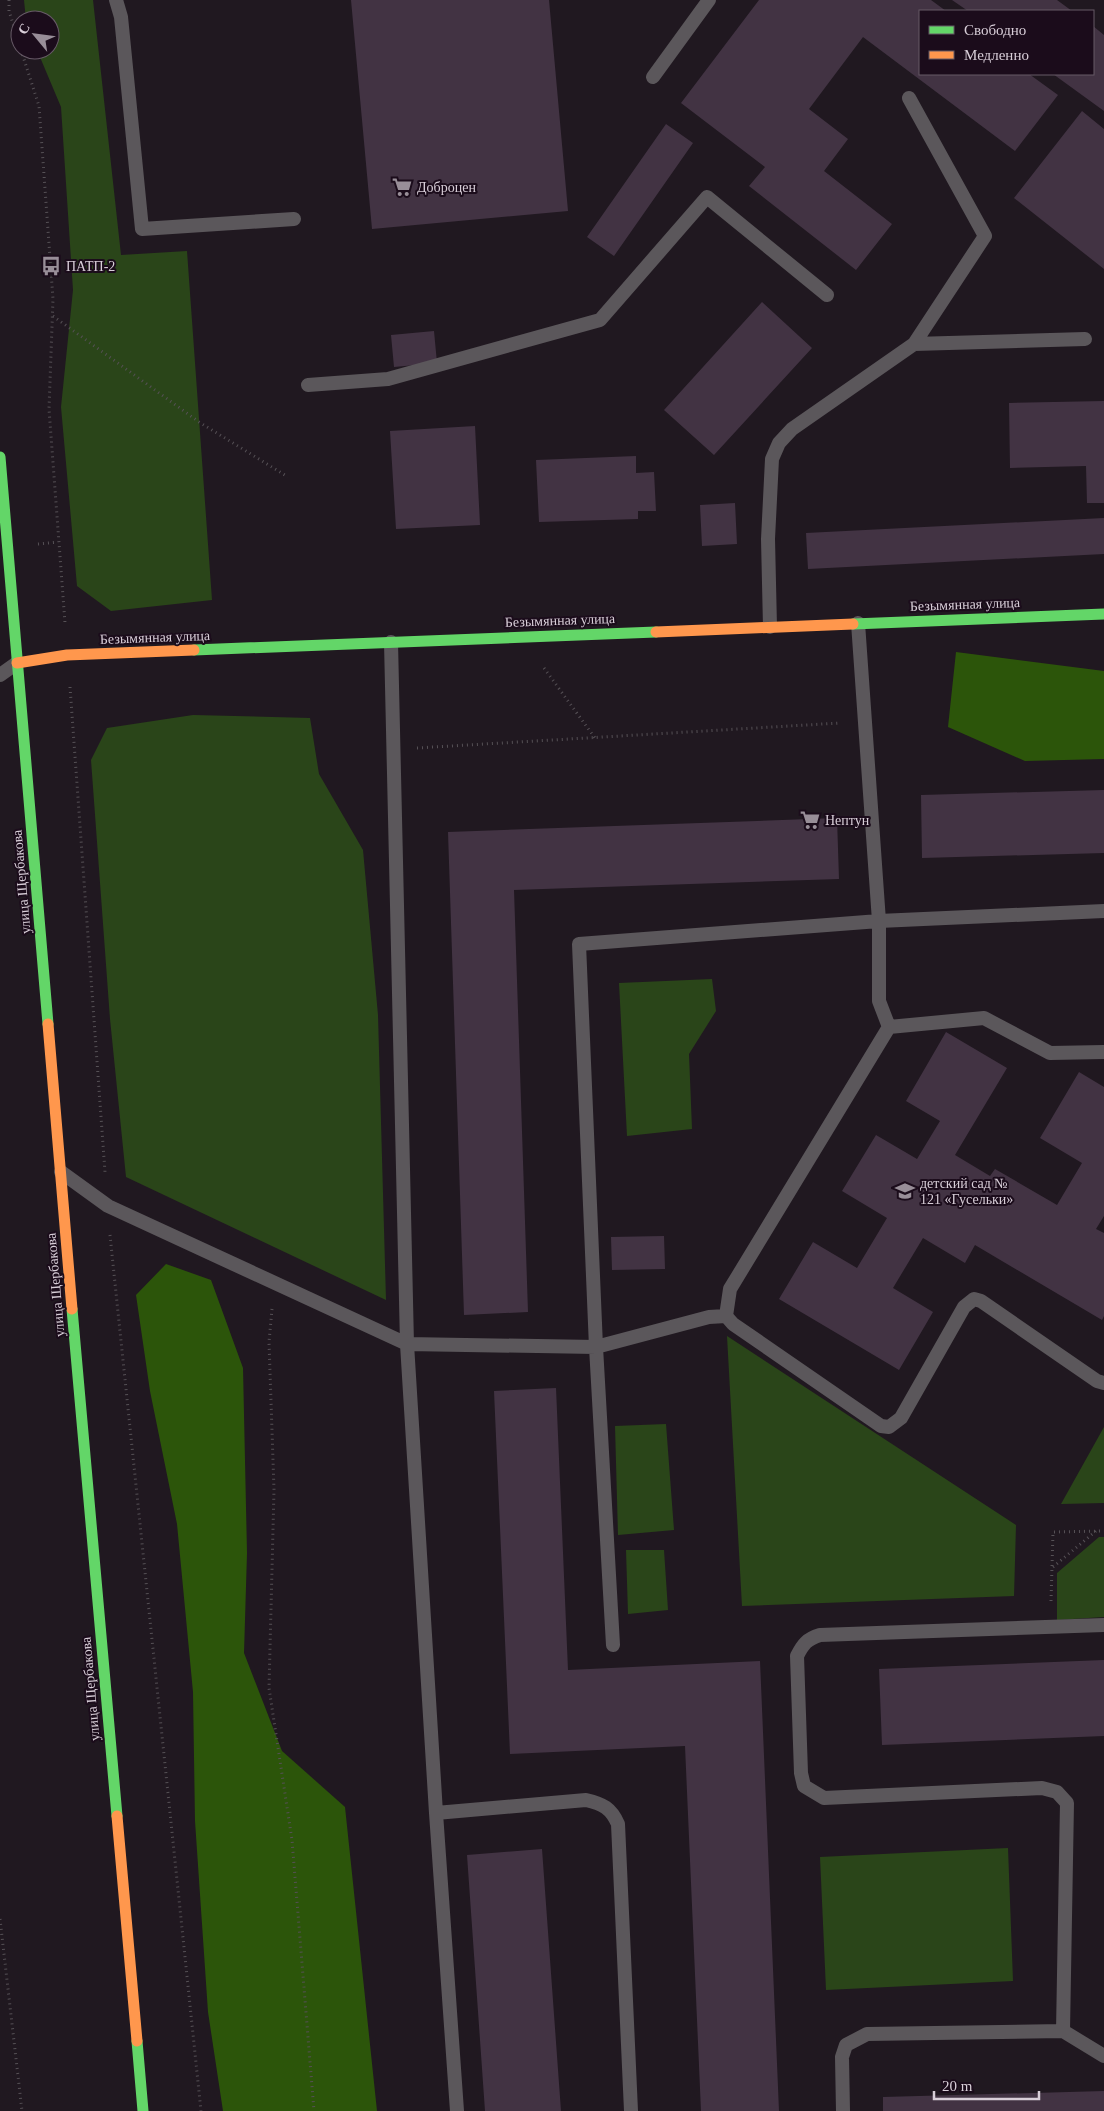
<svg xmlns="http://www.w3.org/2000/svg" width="1104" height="2111" font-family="Georgia,serif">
	<rect width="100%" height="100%" fill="#201820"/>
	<path fill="#2a4519" d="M24 0H93L121 255 187 251 212 600 111 611 77 586 61 407 73 290 61 107 37 50H50V20H26Z
		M193 715 310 718 319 774 363 850 378 1015 386 1300 126 1177 110 1019 91 760 107 728Z
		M712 979 716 1011 689 1054 692 1129 627 1136 619 983Z
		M727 1336 1016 1525 1014 1596 742 1606Z
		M666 1424 674 1530 618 1535 615 1426Z
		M1104 1427V1503L1061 1504Z
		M1099 1537H1104V1617L1057 1620V1573Z
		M626 1550H664L668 1610 628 1614Z
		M1008 1848 1013 1981 826 1990 820 1857Z"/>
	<path fill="#2c550a" d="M956 652 1104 671V759L1025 761 948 727Z
		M166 1264 211 1280 243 1368 247 1553 244 1653 282 1751 345 1807 377 2111H223L208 2012 195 1821 193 1692 177 1524 150 1391 136 1295Z"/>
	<path fill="#423343" d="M351 0H549L568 211 372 229Z
		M759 0H931L946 11H920V74H1029L1058 95 1015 151 863 37 809 109 848 139 824 171 892 224 856 270 749 186 765 167 681 103Z
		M952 0H1057L1072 11H968Z
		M1093 26 1104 35V111L1053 74H1093Z
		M1082 111 1104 129V269L1014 198Z
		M666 124 693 143 614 256 587 237Z
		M762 302 812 348 714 455 664 410Z
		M434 331 437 363 394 367 391 335Z
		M1104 401V503H1087L1086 466 1010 468 1009 403Z
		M475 426 480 525 396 529 390 431Z
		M636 456V473L654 472 656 511H638V519L539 522 536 460Z
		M735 503 737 544 702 546 700 505Z
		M1104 518V554L808 569 806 533Z
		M1104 790V853L922 858 921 795Z
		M837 818 839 879 514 890 528 1312 464 1315 448 832Z
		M946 1032 1007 1068 955 1155 990 1176 995 1169 1057 1205 1082 1163 1040 1138 1079 1072 1104 1087V1216L1096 1229 1104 1233V1316L1102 1320 975 1245 965 1263 923 1238 893 1288 933 1312 899 1370 779 1299 813 1242 857 1268 887 1218 842 1191 876 1135 917 1159 940 1121 906 1101Z
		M664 1236 665 1269 612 1270 611 1237Z
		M556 1388 568 1670 760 1661 779 2111H701L685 1746 510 1754 494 1391Z
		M1104 1660V1736L882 1745 879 1669Z
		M542 1849 561 2111H485L467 1855Z
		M1104 2091V2111H883V2097Z"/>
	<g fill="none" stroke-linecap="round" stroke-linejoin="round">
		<path stroke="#565156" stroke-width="3" stroke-dasharray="1 4" stroke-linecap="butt" d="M9 0V11L20 46
			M21 50 39 106 53 299 49 409 65 623
			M53 316 199 422 288 477
			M38 544 58 542
			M544 668 595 738
			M70 687 105 1172
			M417 748 840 723
			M110 1235 201 2111
			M272 1309 269 1342 274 1490 269 1688 292 1840 314 2111
			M1053 1567 1096 1531
			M1051 1601 1053 1532 1104 1531
			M0 1919 22 2111"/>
		<path stroke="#5b575b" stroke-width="14" d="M116 0 121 17 142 229 294 219
			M653 77 709 0
			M909 98 985 236 914 344
			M308 385 388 379 600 320 707 197 827 295
			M858 623 879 921 1104 911
			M770 627 768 539 772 459 779 443 792 429 914 344 1085 339
			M391 642 407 1344 436 1813 586 1800C603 1804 611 1808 618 1824L631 2111
			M0 675 17 663
			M889 1027 730 1289 726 1316 733 1324 881 1426 889 1427 901 1418 964 1307 974 1299 981 1301 1097 1381 1104 1383
			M889 1027 984 1018 1050 1053 1104 1052
			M61 1172 108 1206 407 1344 596 1347 709 1317 726 1316
			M613 1645 596 1347 579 944 879 921V1001L889 1027
			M436 1813 457 2111
			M1063 2031 1067 1803 1057 1792 1042 1788 824 1798 804 1786 801 1773 797 1656C803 1644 807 1639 820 1635L1104 1625
			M843 2111 842 2057 846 2045 867 2034 1063 2031 1104 2056"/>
		<path stroke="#63d668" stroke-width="11" d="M0 457 48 1024
			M853 624 1104 614
			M194 650 656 632
			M72 1309 117 1816
			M137 2041 143 2111"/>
		<path stroke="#ff974d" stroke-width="11" d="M656 632 853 624
			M17 663 67 655 194 650
			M48 1024 72 1309
			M117 1816 137 2041"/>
	</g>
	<defs>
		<symbol id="supermarket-bare" viewBox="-9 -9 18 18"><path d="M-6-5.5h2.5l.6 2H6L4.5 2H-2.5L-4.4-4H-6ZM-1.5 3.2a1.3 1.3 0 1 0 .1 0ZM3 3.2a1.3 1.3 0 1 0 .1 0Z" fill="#988e98" stroke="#1b0c1b" stroke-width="2.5" paint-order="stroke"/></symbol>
		<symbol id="bus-bare" viewBox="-9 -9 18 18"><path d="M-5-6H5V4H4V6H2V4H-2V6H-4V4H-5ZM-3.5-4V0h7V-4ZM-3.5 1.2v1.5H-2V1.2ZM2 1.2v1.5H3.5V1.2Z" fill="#988e98" stroke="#1b0c1b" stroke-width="2.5" paint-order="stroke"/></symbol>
		<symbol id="school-bare" viewBox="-9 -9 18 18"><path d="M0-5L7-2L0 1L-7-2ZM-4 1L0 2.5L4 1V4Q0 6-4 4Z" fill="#988e98" stroke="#1b0c1b" stroke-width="2.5" paint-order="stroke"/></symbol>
	</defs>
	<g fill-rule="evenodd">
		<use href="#supermarket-bare" x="388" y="173" width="28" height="28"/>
		<use href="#bus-bare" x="37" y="252" width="28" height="28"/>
		<use href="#supermarket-bare" x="796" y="806" width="28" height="28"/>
		<use href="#school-bare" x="891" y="1177" width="28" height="28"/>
	</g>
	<g text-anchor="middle" stroke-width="4" stroke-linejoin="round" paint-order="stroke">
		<g font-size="14" fill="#d8ced8" stroke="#1b0c1b" text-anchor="start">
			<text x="417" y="192">Доброцен</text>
			<text x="66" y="271">ПАТП-2</text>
			<text x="825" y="825">Нептун</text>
			<text x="920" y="1188">детский сад №<tspan x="920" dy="16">121 «Гусельки»</tspan></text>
		</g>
		<g font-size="14" fill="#d8ced8" stroke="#1b0c1b">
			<text transform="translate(965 604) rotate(-2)" y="5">Безымянная улица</text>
			<text transform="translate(560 620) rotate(-2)" y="5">Безымянная улица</text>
			<text transform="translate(155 637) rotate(-2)" y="5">Безымянная улица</text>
			<text transform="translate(21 882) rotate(-95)" y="5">улица Щербакова</text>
			<text transform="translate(55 1285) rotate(-95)" y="5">улица Щербакова</text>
			<text transform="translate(90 1689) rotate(-95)" y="5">улица Щербакова</text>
		</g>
	</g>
	<rect x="919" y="10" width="175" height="65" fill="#1b0c1b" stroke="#675a67"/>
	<rect x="929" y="26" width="25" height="8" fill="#63d668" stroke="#675a67"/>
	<text x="964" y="35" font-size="15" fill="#d8ced8">Свободно</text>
	<rect x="929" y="51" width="25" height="8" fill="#ff974d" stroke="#675a67"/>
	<text x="964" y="60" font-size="15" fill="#d8ced8">Медленно</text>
	<g transform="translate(35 35) rotate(299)"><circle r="24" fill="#1b0c1b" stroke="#675a67"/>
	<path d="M0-4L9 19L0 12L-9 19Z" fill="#988e98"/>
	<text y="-8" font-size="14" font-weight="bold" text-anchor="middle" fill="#d8ced8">С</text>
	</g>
	<path d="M934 2091v8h105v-8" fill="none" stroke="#d8ced8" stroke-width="2.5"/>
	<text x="942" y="2091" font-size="15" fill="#d8ced8" stroke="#1b0c1b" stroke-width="4" paint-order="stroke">20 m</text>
</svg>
